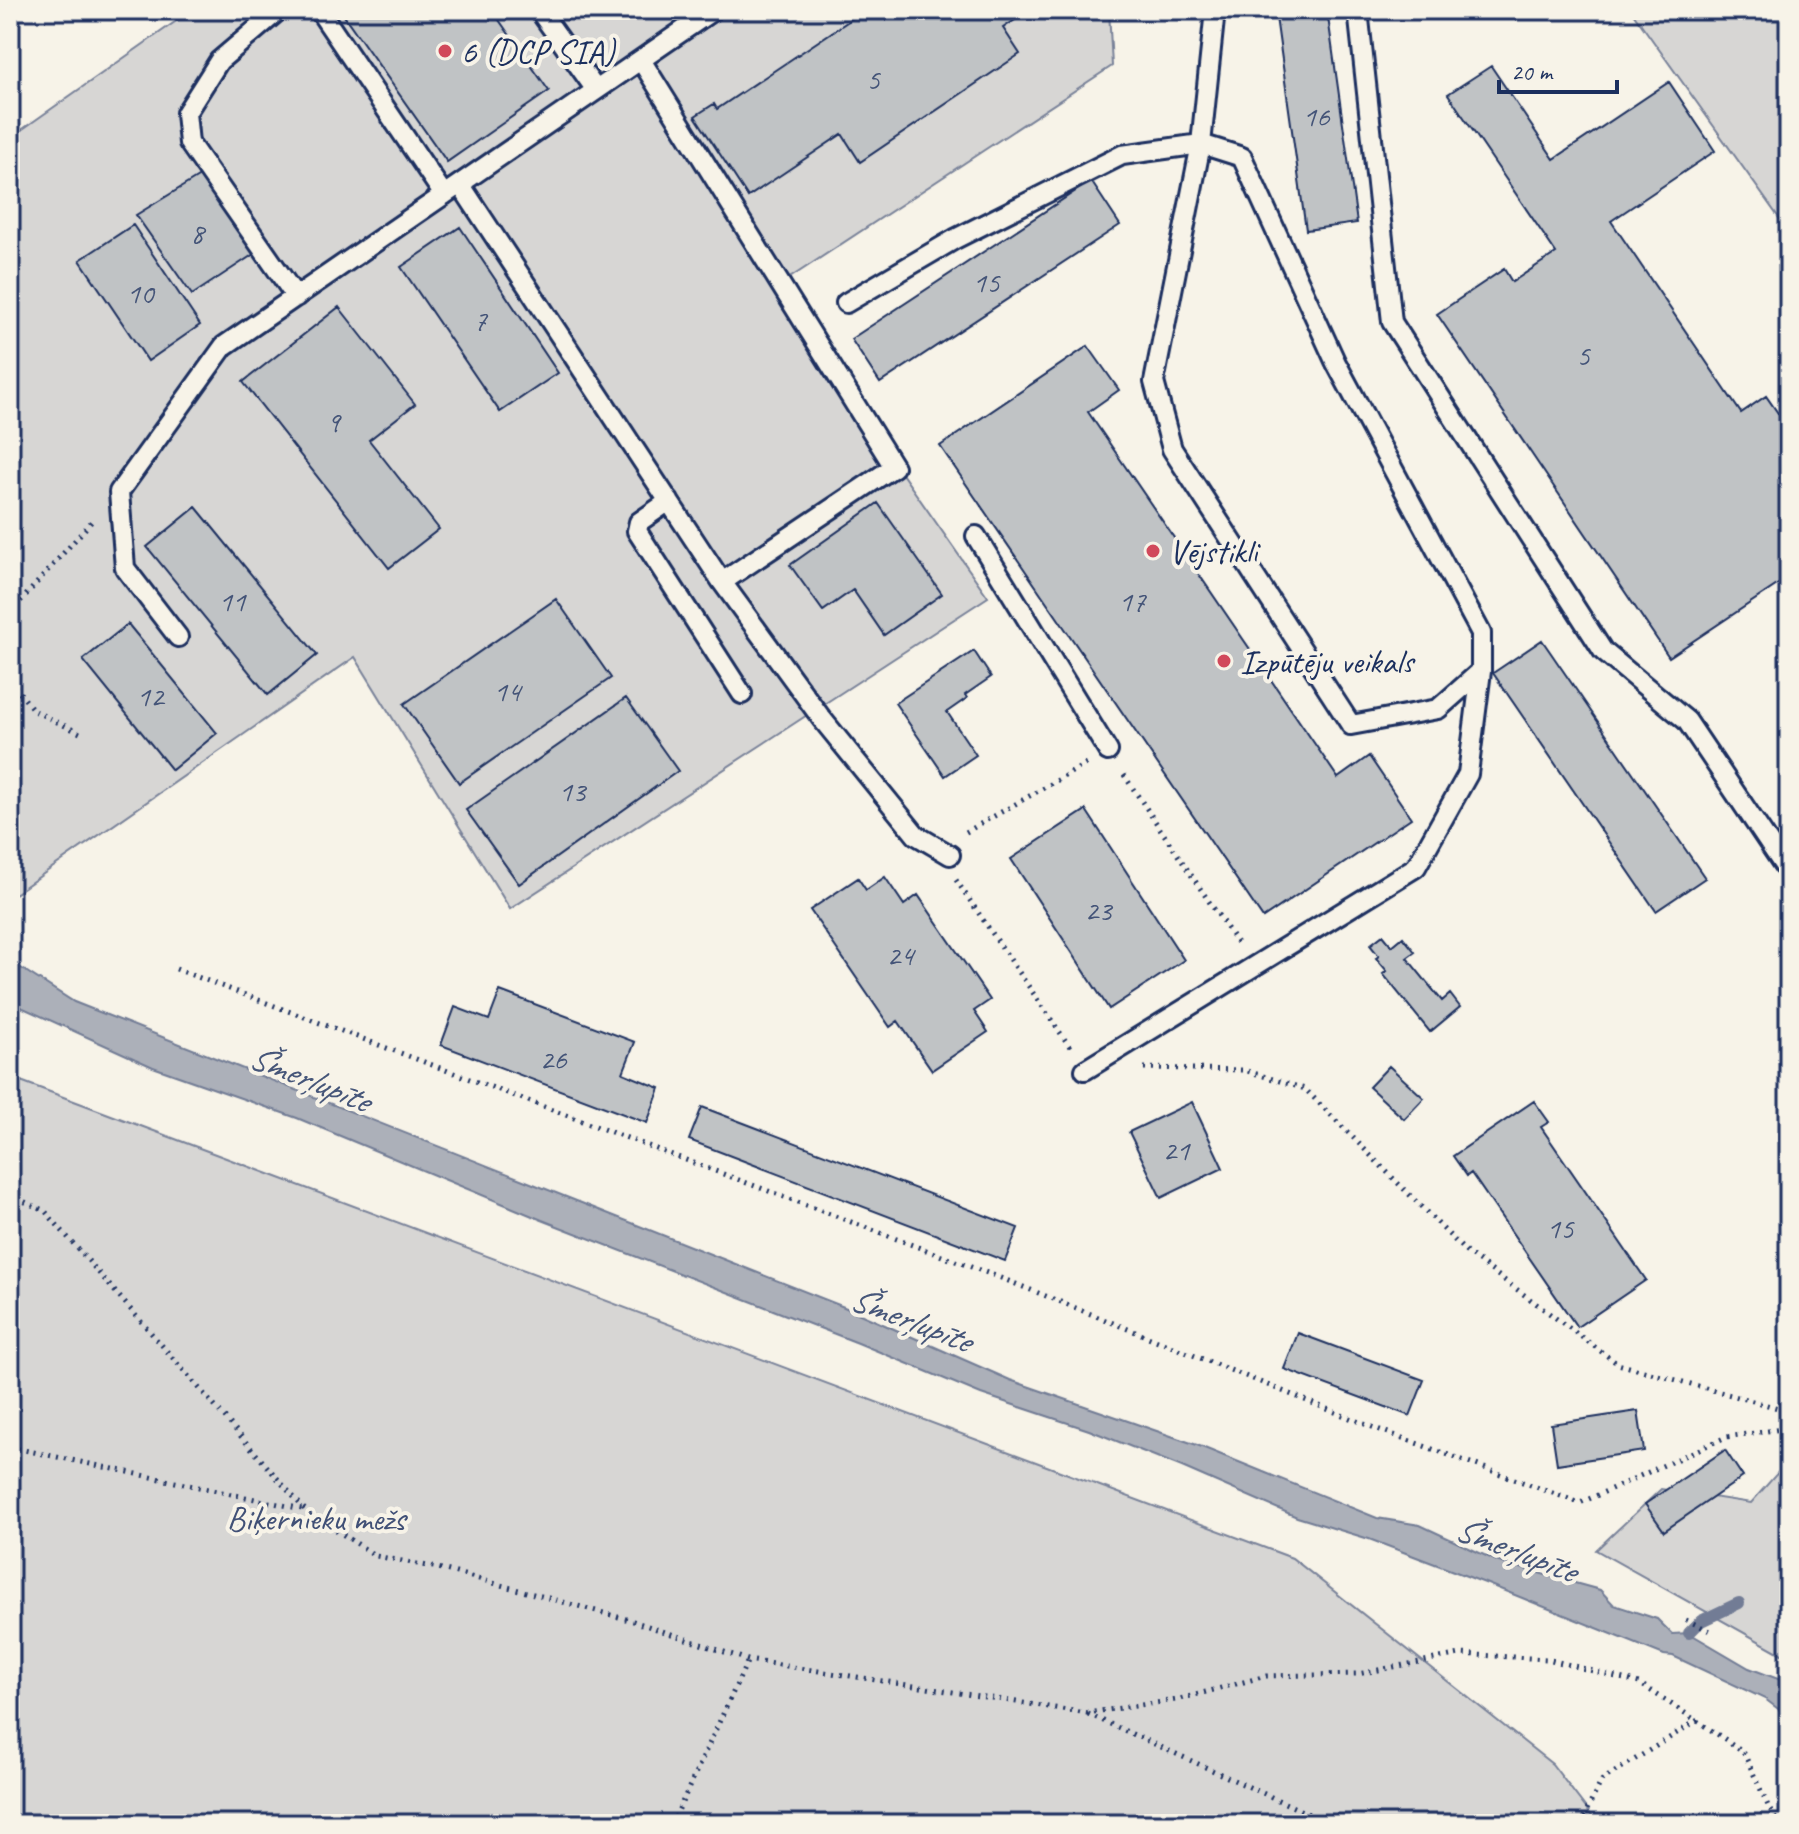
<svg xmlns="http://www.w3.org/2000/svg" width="1799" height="1834" font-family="Caveat,sans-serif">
	<rect width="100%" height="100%" fill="#f7f3e8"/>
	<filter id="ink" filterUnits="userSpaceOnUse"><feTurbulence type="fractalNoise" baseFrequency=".0125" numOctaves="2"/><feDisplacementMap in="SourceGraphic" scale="16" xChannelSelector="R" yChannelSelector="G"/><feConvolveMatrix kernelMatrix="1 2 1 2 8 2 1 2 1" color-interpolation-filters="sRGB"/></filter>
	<g filter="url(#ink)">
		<path fill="#d7d6d4" stroke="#798299" stroke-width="2" d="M192 10H1109L1112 66 773 289 988 597 510 909 355 657 10 897V138Z
			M1631 10H1789V232Z
			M10 1077 1292 1558 1552 1764 1598 1824H10Z
			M1789 1460V1658L1596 1550 1661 1489 1751 1503Z"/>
		<path fill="#acb0b9" stroke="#727c95" stroke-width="2" d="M10 961 74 1002 844 1307 1010 1380 1197 1445 1377 1518 1420 1525 1499 1562 1600 1590 1614 1605 1657 1619 1672 1634 1689 1633 1749 1668 1789 1683V1717L1765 1699 1673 1656 1664 1655 1485 1583 1369 1539 1297 1517 1182 1467 1089 1430 981 1394 858 1343 542 1220 297 1118 153 1067 10 1002Z"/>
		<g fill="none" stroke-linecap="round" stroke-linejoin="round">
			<path stroke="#727c95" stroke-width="12" d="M1689 1633 1701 1621 1739 1603"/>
		</g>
		<path fill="#c0c3c5" stroke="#1b2f5e" stroke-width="2" d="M340 10H492L549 91 447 162Z
			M865 10H1030L1003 28 1020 54 860 162 842 134 748 197 695 116 714 104 717 109Z
			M1275 10H1327L1357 223 1306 230Z
			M1491 66 1554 159 1669 82 1715 151 1611 221 1741 413 1766 396 1789 429V577L1669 657 1437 314 1504 269 1512 282 1556 253 1448 94Z
			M203 174 257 252 192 295 136 215Z
			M1091 181 1120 225 880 383 851 339Z
			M133 225 200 325 148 361 80 260Z
			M460 227 558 373 500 412 401 267Z
			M339 307 415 404 369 440 439 529 389 568 243 382Z
			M1088 346 1119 390 1088 412 1338 778 1369 756 1411 818 1263 918 940 446Z
			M878 503 942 594 884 635 853 590 823 611 790 565Z
			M196 507 317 655 268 695 147 547Z
			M556 599 611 678 459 783 404 704Z
			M128 624 217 733 172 770 83 660Z
			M1542 640 1705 878 1656 911 1493 673Z
			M974 651 991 677 965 695 967 698 947 712 976 755 945 776 895 703Z
			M626 698 678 771 519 884 466 810Z
			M1086 810 1184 960 1109 1009 1011 859Z
			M885 877 904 905 918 895 990 1000 974 1011 988 1032 932 1070 898 1021 890 1027 810 910 858 878 866 890Z
			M1383 935 1392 946 1403 937 1415 952 1407 958 1442 1001 1450 994 1460 1007 1430 1032 1383 974 1387 971 1376 958 1379 956 1370 945Z
			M500 991 635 1042 623 1073 660 1088 647 1123 441 1045 455 1007 489 1020Z
			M1389 1066 1424 1098 1404 1119 1369 1087Z
			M1534 1101 1549 1122 1541 1127 1646 1280 1577 1327 1471 1173 1467 1176 1453 1156Z
			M1192 1102 1223 1168 1161 1198 1129 1132Z
			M702 1107 1018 1228 1005 1261 689 1140Z
			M1298 1333 1424 1380 1410 1416 1284 1369Z
			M1638 1411 1644 1451 1557 1464 1551 1424Z
			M1725 1450 1743 1477 1664 1531 1645 1504Z"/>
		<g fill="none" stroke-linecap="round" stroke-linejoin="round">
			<defs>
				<path id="lane" d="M279 10 219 61 186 113 189 143 296 297
					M319 10 444 195
					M539 10 596 90
					M1215 10 1201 144 1154 382 1172 449 1351 725 1438 709 1481 671
					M1358 10 1392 322 1603 651 1687 721 1789 873
					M460 184 722 582 894 467 641 60
					M846 303 955 239 1122 155 1201 144 1242 157 1336 363 1481 633V671L1468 774 1416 867 1085 1070
					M669 501 639 522 637 531 742 694
					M976 536 1108 751
					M722 582 822 719 916 835 950 855
					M178 637 125 568 119 492 224 346 713 10"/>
			</defs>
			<use href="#lane" stroke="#1b2f5e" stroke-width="24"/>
			<path stroke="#1b2f5e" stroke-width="5" stroke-dasharray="2 6" stroke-linecap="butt" d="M10 613 92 521
				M10 680 34 711 80 733
				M1124 775 1239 946
				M966 832 1086 764
				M956 880 1070 1047
				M176 969 1006 1280 1372 1427 1580 1503 1726 1437 1789 1428
				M1144 1068 1244 1070 1305 1089 1466 1252 1618 1364 1789 1411
				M10 1195 45 1211 305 1510 376 1556 438 1568 633 1621 748 1660 1087 1713 1176 1700 1266 1676 1358 1674 1460 1654 1547 1659 1639 1683 1743 1751 1770 1810 1779 1824
				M10 1447 302 1509
				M1686 1620 1711 1631
				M1088 1714 1331 1824
				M672 1824 748 1660
				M1580 1824 1602 1780 1698 1720"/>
			<use href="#lane" stroke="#f7f3e8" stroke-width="18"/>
		</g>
	</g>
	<g fill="#d1495b" stroke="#f7f3e8" stroke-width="3">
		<circle cx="445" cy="51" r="8"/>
		<circle cx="1153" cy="551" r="8"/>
		<circle cx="1224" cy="661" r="8"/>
	</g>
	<g text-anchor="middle" stroke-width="8" stroke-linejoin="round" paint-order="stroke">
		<g font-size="30" fill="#445478">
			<text x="873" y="89">5</text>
			<text x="1316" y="126">16</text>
			<text x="197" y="243">8</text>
			<text x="986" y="292">15</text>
			<text x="140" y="303">10</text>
			<text x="480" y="330">7</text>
			<text x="1583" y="365">5</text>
			<text x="333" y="432">9</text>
			<text x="232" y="611">11</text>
			<text x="1132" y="611">17</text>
			<text x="507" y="701">14</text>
			<text x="150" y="706">12</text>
			<text x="572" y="801">13</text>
			<text x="1098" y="920">23</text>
			<text x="900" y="965">24</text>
			<text x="553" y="1069">26</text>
			<text x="1176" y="1160">21</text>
			<text x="1560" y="1238">15</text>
		</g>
		<g font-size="34" fill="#1b2f5e" stroke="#f7f3e8" text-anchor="start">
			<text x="461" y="63">6 (DCP SIA)</text>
			<text x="1169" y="563">Vējstikli</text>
			<text x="1240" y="673">Izpūtēju veikals</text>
		</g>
		<g font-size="34" fill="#415076" stroke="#f7f3e8">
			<text x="316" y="1530">Biķernieku mežs</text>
		</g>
		<g font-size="36" font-style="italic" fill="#465679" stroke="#f7f3e8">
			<text transform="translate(310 1077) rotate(22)" y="13">Šmerļupīte</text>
			<text transform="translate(911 1318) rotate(21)" y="13">Šmerļupīte</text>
			<text transform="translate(1516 1548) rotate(21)" y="13">Šmerļupīte</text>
		</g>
	</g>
	<rect width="1799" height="1834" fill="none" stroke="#f7f3e8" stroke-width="40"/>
	<rect x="20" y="20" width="1759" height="1794" fill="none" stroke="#1b2f5e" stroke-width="3" filter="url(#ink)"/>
	<path d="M1499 80v12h118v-12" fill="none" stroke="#1b2f5e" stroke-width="4"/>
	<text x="1511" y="80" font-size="24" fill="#1b2f5e" stroke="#f7f3e8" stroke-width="6" paint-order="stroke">20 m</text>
</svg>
